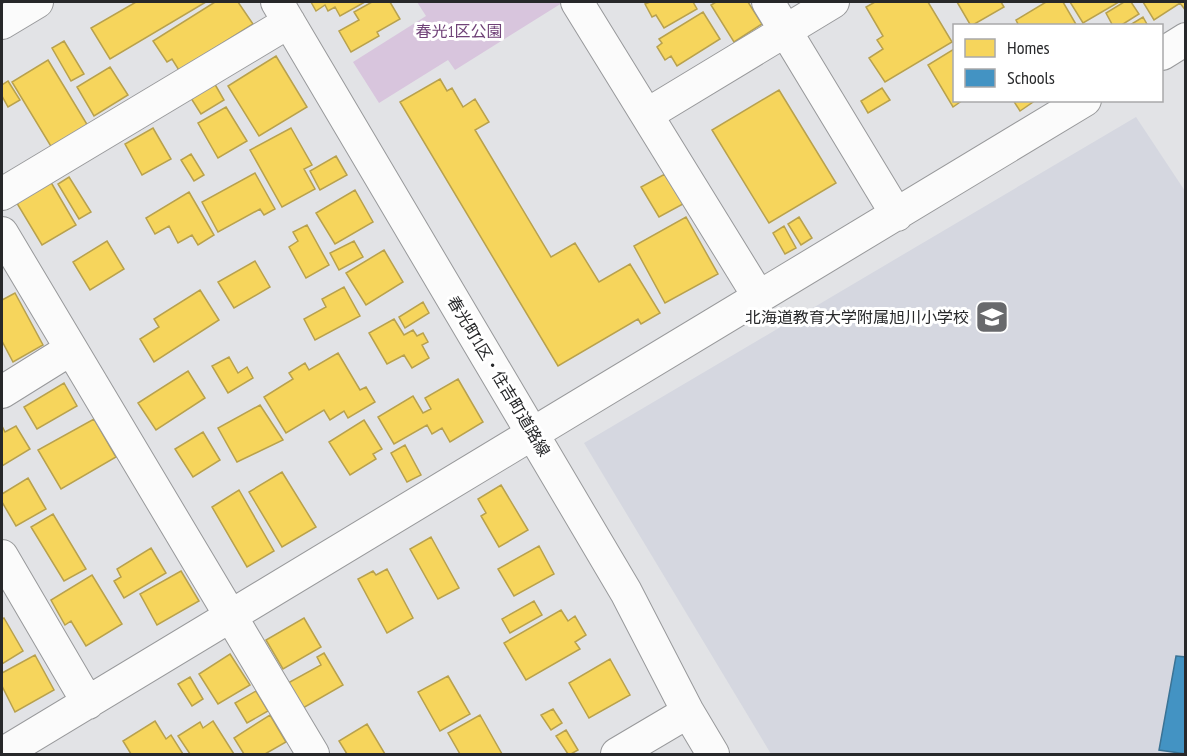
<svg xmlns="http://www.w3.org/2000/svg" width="1187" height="756" font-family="'PT Sans Narrow','Noto Sans JP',sans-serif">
	<rect width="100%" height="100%" fill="#e2e3e6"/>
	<path fill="#d5d7e0" d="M1136 117 1185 191V754H771L584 443Z"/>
	<path fill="#d8c5dd" d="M417 2H561L562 3 455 70 448 60 379 103 353 62 426 16Z"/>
	<path fill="#f6d55c" stroke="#b8a14d" stroke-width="1.5" d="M136 2H206L110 59 91 28Z
		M215 2H238L253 24 199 58 182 75 172 59 167 62 153 41Z
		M311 2H365L340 16 335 7 328 11 325 5 316 11Z
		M372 2H390L400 19 377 32 379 36 351 52 339 31 359 20 354 12Z
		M650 2H693L697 9 664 28 656 15 652 17 645 4Z
		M716 2H748L762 24 734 42 711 5Z
		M875 2H928L952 42 885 82 869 58 883 49 877 40 883 36 866 7Z
		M957 2H1001L1004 7 971 26Z
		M1046 2H1063L1077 26H1019L1016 20Z
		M1070 2H1119L1083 23Z
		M1124 2H1131L1139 14 1120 26H1113L1106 13Z
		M1143 2H1186V11L1180 3 1154 20Z
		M703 12 720 39 677 66 671 56 665 60 657 47 662 43 659 39Z
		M1143 17 1148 26H1130V25Z
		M64 41 84 74 71 81 52 48Z
		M954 49V100H963L953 107 928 65Z
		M276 56 307 107 259 136 228 86Z
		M48 60 88 126 52 148 12 82Z
		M110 67 128 95 94 116 77 87Z
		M440 79 447 91 452 88 463 107 475 99 489 122 475 130 551 257 575 243 599 282 630 264 660 313 641 324 638 319 558 366 400 102Z
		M8 81 20 100 8 107 2 96V85Z
		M213 81 224 100 201 114 189 95Z
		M882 88 890 100 868 113 861 101Z
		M779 90 836 183 769 223 712 130Z
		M1013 100H1036L1020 111Z
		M226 107 247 141 218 158 198 123Z
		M153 128 171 159 142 175 125 144Z
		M291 128 312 165 304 169 315 189 282 207 250 150Z
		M191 154 204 175 194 181 181 160Z
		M336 156 347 175 320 190 310 171Z
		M255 173 275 209 264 215 260 209 218 232 202 202Z
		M665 174 683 204 659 217 641 187Z
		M69 177 91 212 79 219 58 184Z
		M49 179 76 225 42 245 15 200Z
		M355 190 373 222 335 244 316 213Z
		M189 192 214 235 198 245 192 235 178 243 169 226 155 234 146 218Z
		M686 217 718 274 665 303 634 246Z
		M799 217 812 238 801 245 788 224Z
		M307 225 329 265 306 278 289 247 298 241 293 232Z
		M784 226 796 248 785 254 773 233Z
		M107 241 124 269 90 290 73 262Z
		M354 241 363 257 339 270 330 253Z
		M384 250 403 282 366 305 346 273Z
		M255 261 270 287 234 308 218 282Z
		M344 287 360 316 315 340 304 319 326 307 322 299Z
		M200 290 219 320 154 362 140 339 159 327 154 319Z
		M15 293 43 345 13 362 2 341V300Z
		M423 302 429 313 405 328 399 317Z
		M394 319 404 335 413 330 417 336 423 333 428 342 422 345 429 358 412 368 404 355 387 364 369 333Z
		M338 353 360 390 366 387 375 402 348 418 344 411 330 420 324 410 286 433 264 397 293 379 289 373 305 363 309 370Z
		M229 357 238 373 247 367 253 378 228 393 212 366Z
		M188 371 205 398 156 430 138 403Z
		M458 379 483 422 450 442 442 428 432 434 427 425 394 444 378 417 413 396 423 413 431 409 425 398Z
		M64 383 77 406 37 429 24 407Z
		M260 405 283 440 237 462 218 428Z
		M94 419 116 457 61 489 38 450Z
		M364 420 382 449 373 454 376 459 350 475 329 442Z
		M2 426 5 432 16 426 30 449 2 466Z
		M203 432 220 460 193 477 175 449Z
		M405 445 421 475 407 482 391 453Z
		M282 472 316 527 282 547 249 492Z
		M28 478 46 509 16 526 2 502V494Z
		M501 485 528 530 499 547 481 516 486 513 478 499Z
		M239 490 274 551 247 567 212 507Z
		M53 514 86 569 64 581 31 527Z
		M431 537 459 588 438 599 410 549Z
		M539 546 554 574 514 596 498 569Z
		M151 548 166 573 124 598 114 581 121 577 117 569Z
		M387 569 413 618 387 633 358 579 373 571 376 575Z
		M181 571 199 601 157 625 140 594Z
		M92 575 122 624 86 646 71 621 65 625 51 600Z
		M534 601 542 615 510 633 502 619Z
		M561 610 568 621 575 616 586 635 575 642 580 649 526 680 504 643Z
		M4 618 23 651 2 664V619Z
		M304 618 321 647 283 669 266 640Z
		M324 653 343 685 303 708 288 683 321 665 317 657Z
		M230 654 250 685 218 704 199 674Z
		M35 655 54 690 15 712 2 686V673Z
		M610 659 630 695 589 718 569 683Z
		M448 676 470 714 440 731 418 692Z
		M190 677 203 699 192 706 178 684Z
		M256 691 268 711 247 723 235 703Z
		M553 709 562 723 551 730 541 715Z
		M270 715 286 742 265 754H244L234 738Z
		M480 715 502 754H460L448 733Z
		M155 721 166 739 171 735 183 754H131L123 741Z
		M213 721 234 754H190L178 736 200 722 203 728Z
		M367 724 385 754H347L339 741Z
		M566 730 578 750 571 754H568L556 736Z"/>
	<path fill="#4393c3" stroke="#3b7395" stroke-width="1.5" d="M1176 656 1186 657V754L1159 750Z"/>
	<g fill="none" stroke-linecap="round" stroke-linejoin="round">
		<defs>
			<path id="minor" d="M277 2 626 592 688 712 713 754
				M577 2 759 297
				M768 2 897 215
				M2 23 37 2
				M1162 54 1186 39
				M648 114 833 2
				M2 194 289 22
				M2 233 313 754
				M2 392 71 349
				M2 556 88 703
				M2 754 1085 100
				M617 754 688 712"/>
		</defs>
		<use href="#minor" stroke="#98999b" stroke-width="34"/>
		<use href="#minor" stroke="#fbfbfb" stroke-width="32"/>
	</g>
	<defs>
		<symbol id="school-square" viewBox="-11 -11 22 22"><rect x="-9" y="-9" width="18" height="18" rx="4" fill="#68696c" stroke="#fff"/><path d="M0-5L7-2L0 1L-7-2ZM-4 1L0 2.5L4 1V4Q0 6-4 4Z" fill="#fff"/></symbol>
	</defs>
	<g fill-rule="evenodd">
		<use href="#school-square" x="973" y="298" width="38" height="38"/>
	</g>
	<g text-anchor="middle" stroke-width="6" stroke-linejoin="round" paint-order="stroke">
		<g font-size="16" fill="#704278" stroke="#fff">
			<text x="459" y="37">春光1区公園</text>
		</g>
		<g font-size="16" fill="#27282a" stroke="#fff" text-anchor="end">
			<text x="969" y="323">北海道教育大学附属旭川小学校</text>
		</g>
		<g font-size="16" fill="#27282a" stroke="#fff">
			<text transform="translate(499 376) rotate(59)" y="6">春光町1区・住吉町道路線</text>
		</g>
	</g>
	<rect width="1187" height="756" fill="none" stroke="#27282a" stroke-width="6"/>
	<rect x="953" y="24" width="210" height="78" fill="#ffffff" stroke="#a9a9aa" stroke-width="1.5"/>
	<rect x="965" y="39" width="30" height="18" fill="#f6d55c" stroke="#a9a9aa" stroke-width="1.5"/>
	<text x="1007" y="54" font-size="18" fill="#27282a">Homes</text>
	<rect x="965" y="69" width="30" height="18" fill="#4393c3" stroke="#a9a9aa" stroke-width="1.5"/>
	<text x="1007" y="84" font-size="18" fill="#27282a">Schools</text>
</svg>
